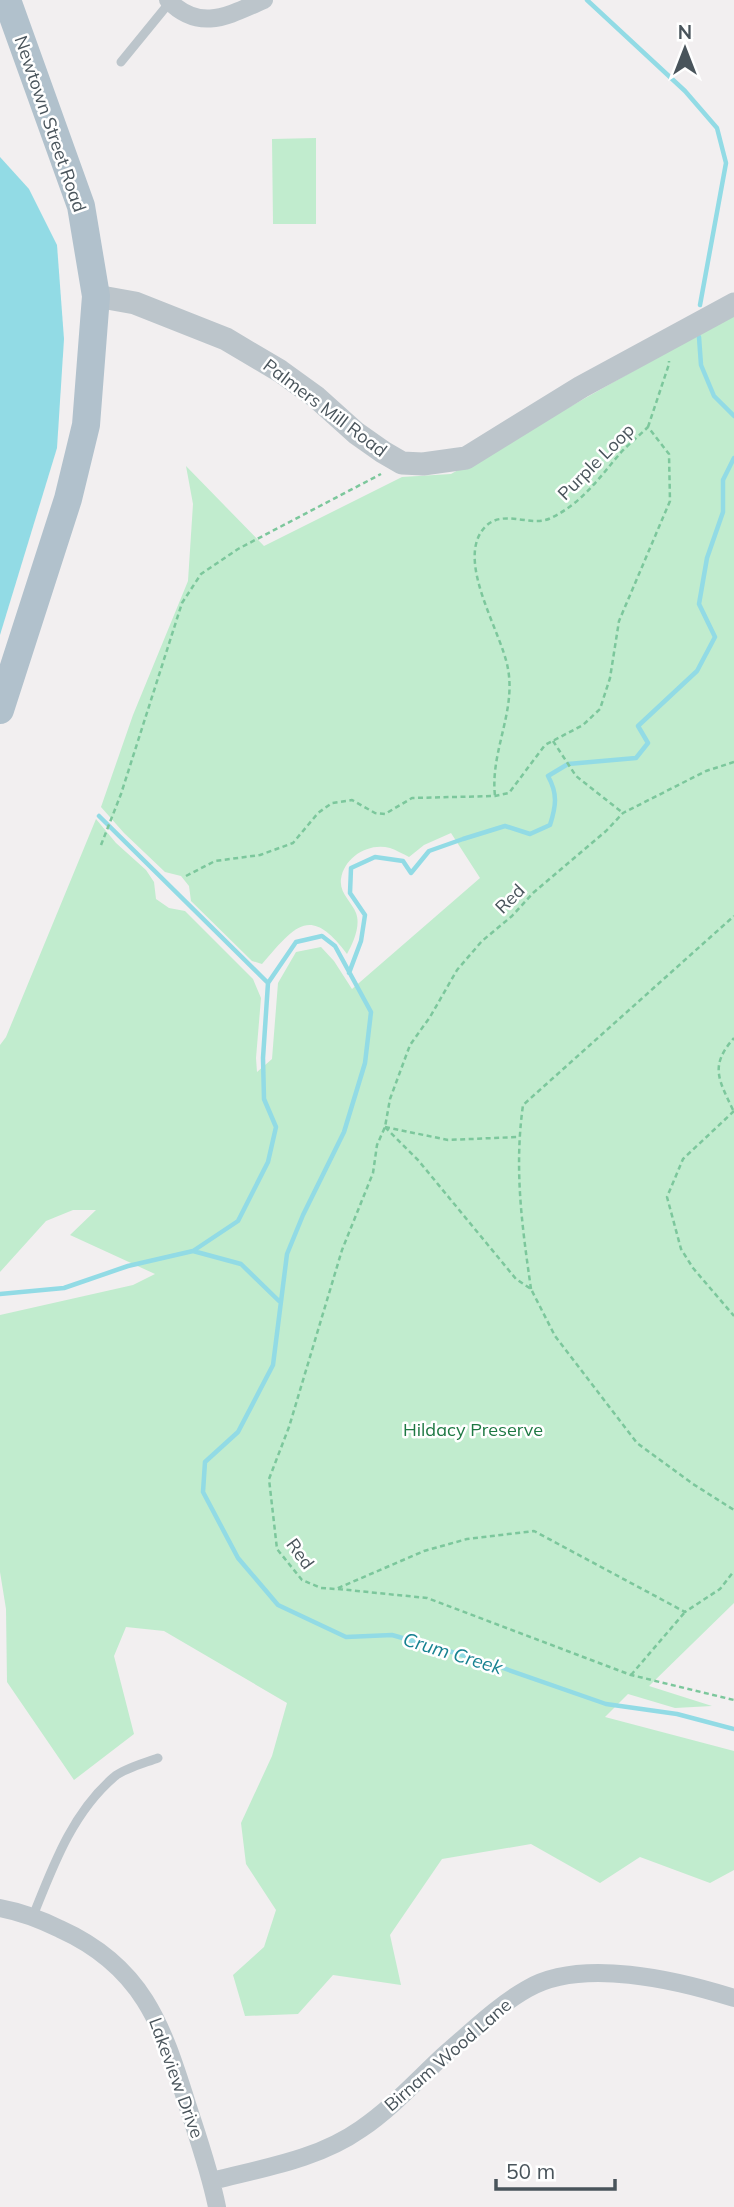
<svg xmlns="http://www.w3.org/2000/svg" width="734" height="2207" font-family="Mulish,sans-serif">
	<rect width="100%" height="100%" fill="#f2eff0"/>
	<path fill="#c1ecce" d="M316 138V224H273L272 139Z
		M734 314V1603L649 1686 712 1706 675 1708 628 1694 605 1717 734 1751V1870L710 1883 640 1857 600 1883 531 1844 442 1859 390 1935 401 1985 333 1975 298 2014 245 2016 233 1975 264 1947 276 1910 246 1864 241 1823 272 1756 287 1703 164 1631 126 1627 114 1656 134 1734 74 1780 7 1682 6 1609 0 1572V1315L133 1285 155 1274 70 1235 96 1210H73L46 1221 0 1272V1045L6 1037 96 819 116 843 146 870 154 882 156 899 169 908 185 911 253 979 261 998 256 1058 257 1072 272 1059 278 983 296 952 321 947 334 961 352 989 480 878 451 833 424 845 409 857C403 854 396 850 390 848 369 842 344 857 341 879 339 893 352 902 356 913 361 926 353 943 347 954 310 904 295 926 262 964L252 961 191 901 189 886 181 876 165 872 124 833 101 807 133 715 188 581 193 504 186 466 264 546 402 477 451 474Z"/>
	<path fill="#92dbe5" d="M0 157 29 189 57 245 64 339 57 448 0 635Z"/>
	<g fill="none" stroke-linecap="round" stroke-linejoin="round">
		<path stroke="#92dbe5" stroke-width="4.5" d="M587 0 685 91 717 128 726 163 700 305
			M699 337 701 365 714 396 734 416
			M99 816 268 983
			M349 973 361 941 365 915 350 893 351 868 375 857 403 861 411 873 429 851 463 839 505 826 530 834 550 825C556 806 558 794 548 776L568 764 636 758 648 743 638 726 697 671 715 637 699 604 707 558 723 512V480L734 458
			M193 1251 238 1221 268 1162 276 1127 264 1099 263 1058 268 983 296 942 322 936 335 946 371 1012 365 1063 344 1132 303 1215 287 1254 273 1365 238 1432 205 1462 203 1492 238 1558 278 1605 346 1637 392 1635 480 1660 606 1704 677 1714 734 1729
			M0 1294 64 1288 128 1266 193 1251 241 1264 279 1301"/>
		<path stroke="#7cc79c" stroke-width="2.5" stroke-dasharray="5 3.5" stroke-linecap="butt" d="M648 427 669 364V361
			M553 741 576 776 623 813
			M734 762 706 771 623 813 606 831 533 893 512 916 482 941 457 970 430 1017 410 1045 390 1099 385 1127 377 1145 373 1173 342 1250 289 1427 269 1479 277 1549 302 1580 321 1588 336 1589 424 1551 467 1539 534 1531 685 1612 720 1589 734 1571
			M101 845 121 794 182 603 201 574 238 549 381 474
			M186 876 215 861 260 855 293 843 318 813 332 803 352 800 375 813 385 814 412 798 495 796 509 793 545 745 583 725 600 709 610 678 619 621 670 501 669 454 648 427C638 437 626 446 617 457 597 481 580 504 551 518 531 528 503 508 485 527 454 560 502 632 508 669 516 712 490 752 495 796
			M733 1110C719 1080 709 1066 734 1038
			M734 1111 683 1159 667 1197 681 1249 693 1268 734 1316
			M385 1127 418 1160 516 1279 531 1289 555 1336 637 1443 693 1484 734 1510
			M385 1127 448 1140 517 1137
			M531 1289C522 1226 514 1169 523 1105L734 916
			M338 1589 427 1598 631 1675 734 1700
			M631 1675 685 1612"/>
		<path stroke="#bcc5cb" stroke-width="9" d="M121 62 170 2
			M33 1916C53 1866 72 1813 114 1777 125 1768 145 1763 158 1758"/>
		<path stroke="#bcc5cb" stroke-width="18" d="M168 0C200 33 229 15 264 0
			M0 1908C22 1912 40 1919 60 1929 142 1966 162 2024 187 2104 198 2138 210 2172 217 2207
			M212 2181C262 2168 317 2160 361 2129 392 2108 417 2080 444 2055 470 2033 497 2006 527 1989 581 1957 677 1980 734 1998"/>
		<path stroke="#bcc5cb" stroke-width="23" d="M96 296 135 303 226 339 280 371 316 397 356 433 383 452 402 463 423 464 466 458 581 387 734 304"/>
		<path stroke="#b1c1cc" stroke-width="28" d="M0 710 68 499 86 425 96 296 81 206 7 0"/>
	</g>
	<g text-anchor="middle" stroke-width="5" stroke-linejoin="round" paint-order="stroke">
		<g font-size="18" fill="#49545b" stroke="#fff">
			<text transform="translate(50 124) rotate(71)" y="6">Newtown Street Road</text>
			<text transform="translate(325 408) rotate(37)" y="6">Palmers Mill Road</text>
			<text transform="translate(596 462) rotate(-45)" y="6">Purple Loop</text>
			<text transform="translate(510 899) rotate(-45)" y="6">Red</text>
			<text transform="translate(300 1554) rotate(54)" y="6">Red</text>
			<text transform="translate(448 2055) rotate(-41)" y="6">Birnam Wood Lane</text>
			<text transform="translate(176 2078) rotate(70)" y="6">Lakeview Drive</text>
		</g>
		<g font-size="18" fill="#1e7843" stroke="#fff">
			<text x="473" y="1436">Hildacy Preserve</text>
		</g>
		<g font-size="19" font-style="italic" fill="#178291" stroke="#fff">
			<text transform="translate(453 1653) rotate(17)" y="7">Crum Creek</text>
		</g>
	</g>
	<g transform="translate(685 49)" stroke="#ffffff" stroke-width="5" paint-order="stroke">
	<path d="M0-5L12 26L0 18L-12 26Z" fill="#49545b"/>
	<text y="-10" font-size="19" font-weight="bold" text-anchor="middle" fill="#49545b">N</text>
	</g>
	<path d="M496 2179v10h119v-10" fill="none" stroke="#49545b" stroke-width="3.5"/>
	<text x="506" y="2179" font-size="21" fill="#49545b" stroke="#ffffff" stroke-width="5" paint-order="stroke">50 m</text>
</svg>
